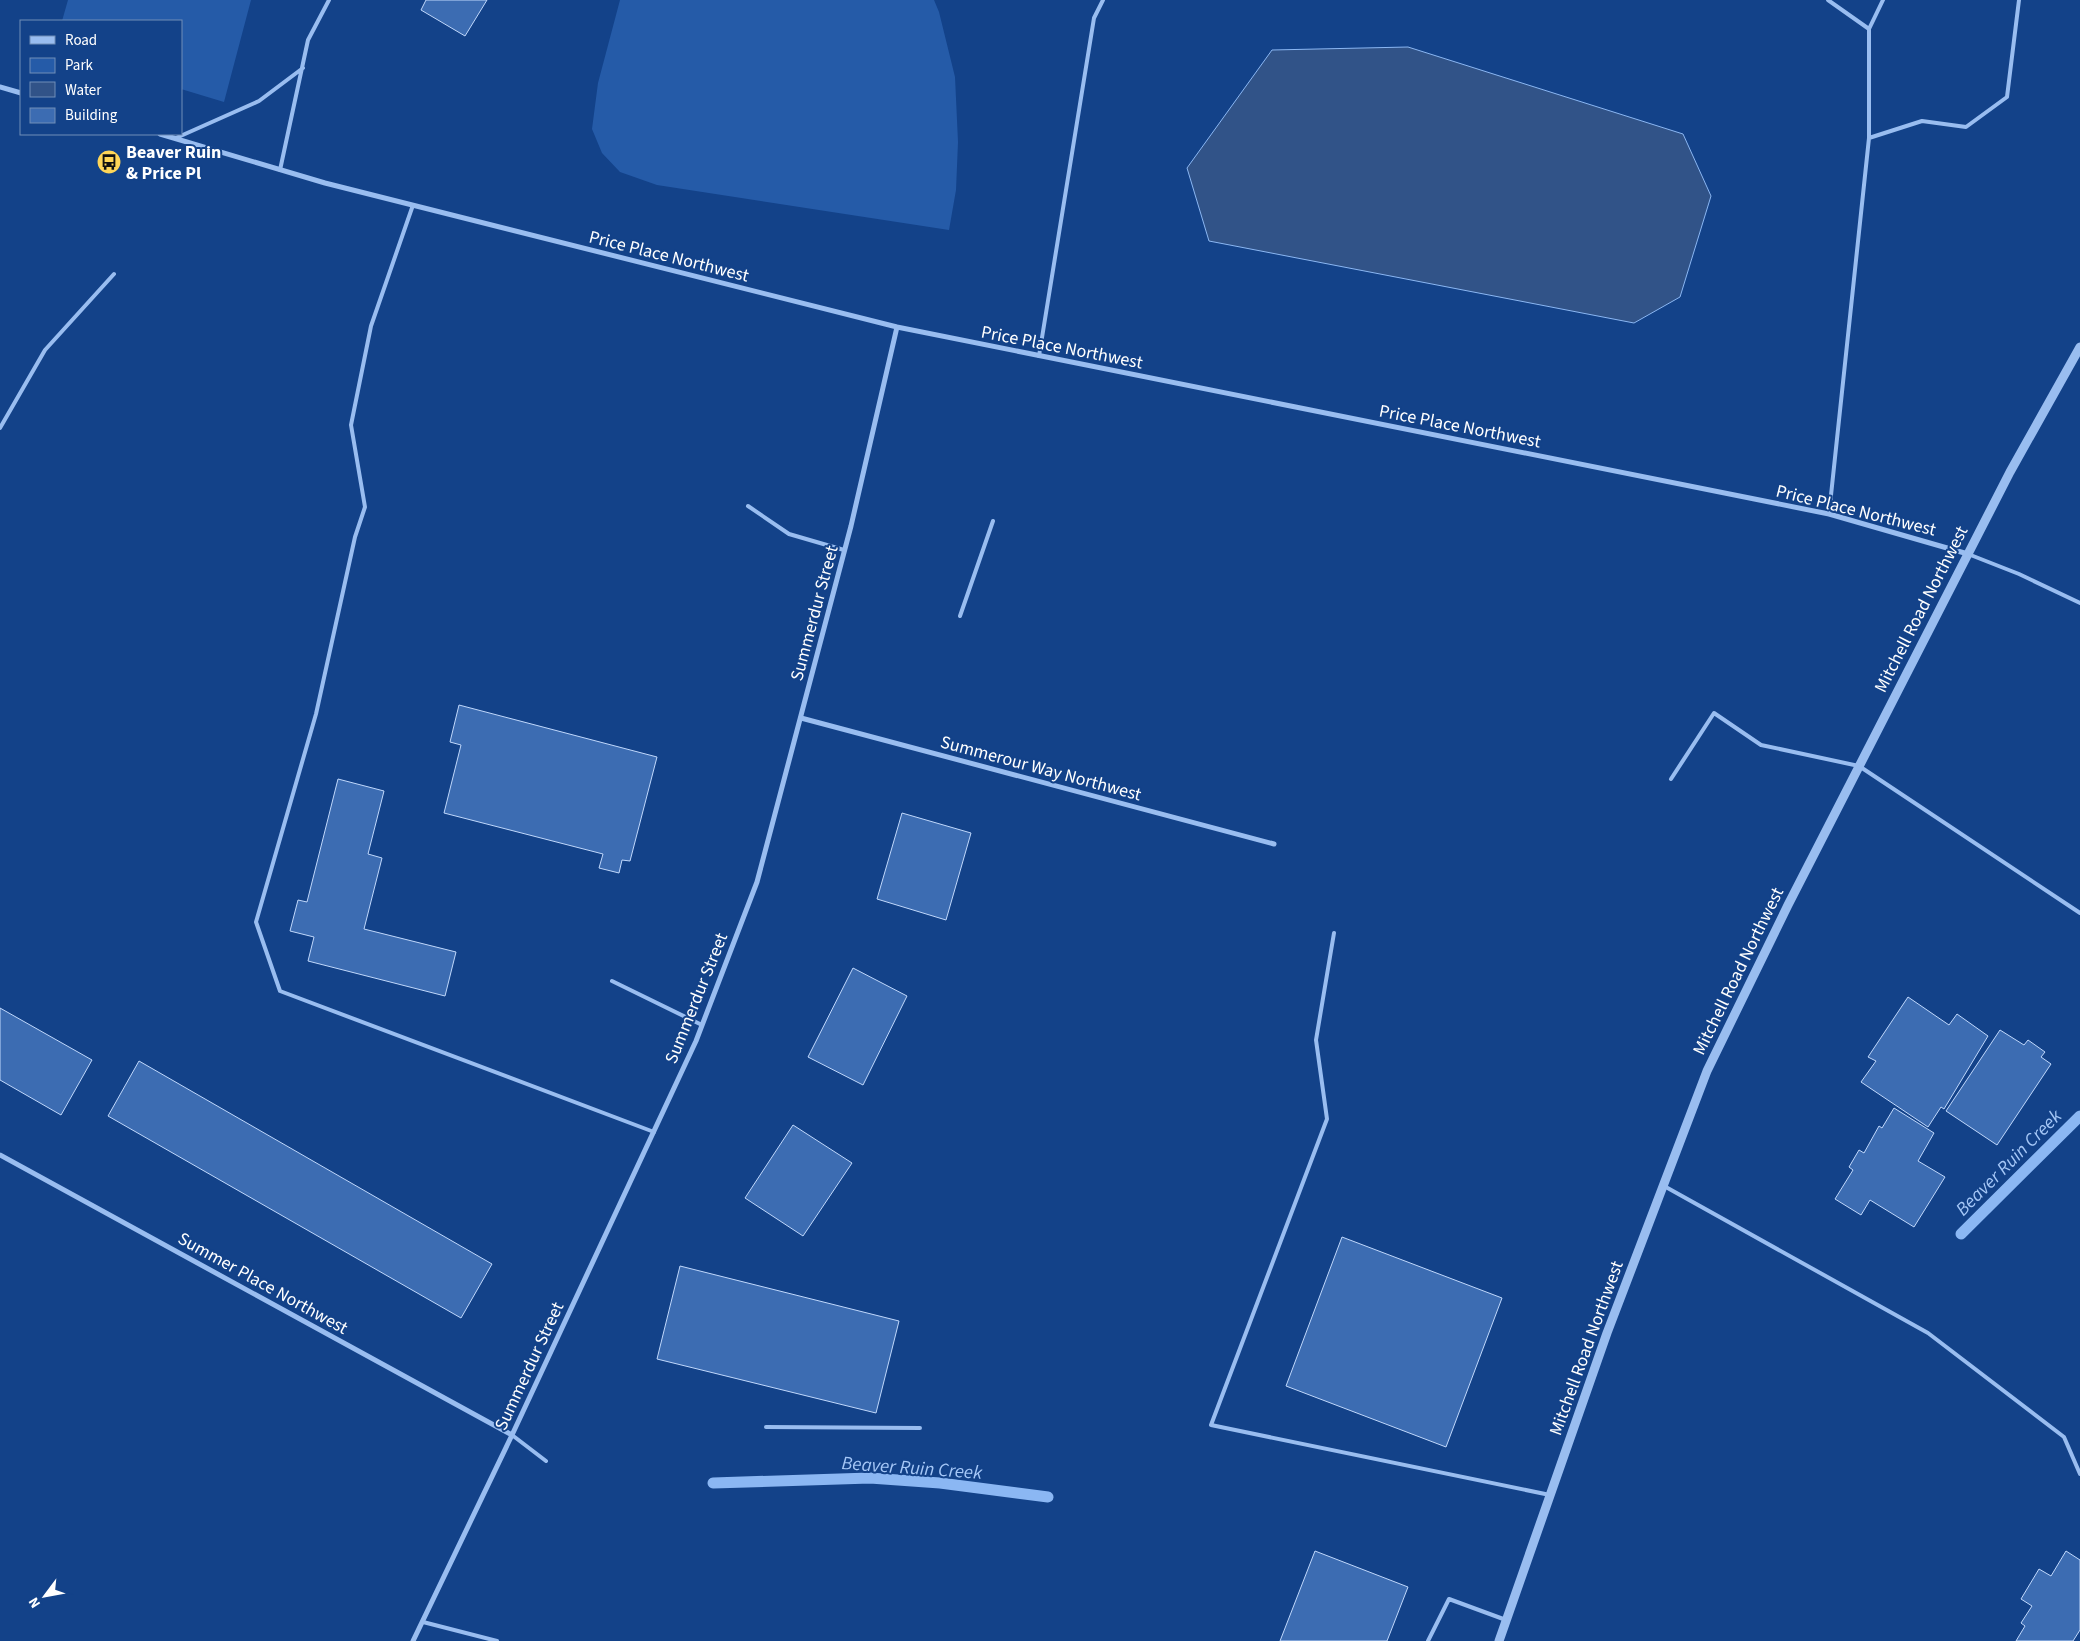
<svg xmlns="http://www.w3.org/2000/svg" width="2080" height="1641" font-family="'Source Sans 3',sans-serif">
	<rect width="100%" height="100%" fill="#134289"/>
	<path fill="#255ba8" d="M68 0H251L224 102 181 89V21H62Z
		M620 0H934L939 12 955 77 958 142 956 190 949 230 657 185 620 172 602 153 592 129 598 83Z"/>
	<path fill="#315388" stroke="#8bb7f3" d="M1408 47 1683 134 1711 196 1680 297 1634 323 1209 241 1187 168 1272 50Z"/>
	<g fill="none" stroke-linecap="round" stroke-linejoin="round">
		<path stroke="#8bb7f3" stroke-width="11" d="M1961 1234 2080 1116
			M713 1483 870 1478 940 1483 1048 1497"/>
	</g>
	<path fill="#3c6cb2" stroke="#c0d8fc" d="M426 0H487L465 36 421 10Z
		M459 705 657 757 630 861 622 860 619 873 599 868 603 854 444 813 461 745 450 742Z
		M338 779 384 791 368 854 382 858 364 929 456 952 445 996 308 961 314 937 290 931 298 900 307 902Z
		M902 813 971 833 946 920 877 899Z
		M853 968 907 996 863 1085 808 1057Z
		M1908 997 1949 1025 1957 1014 1988 1036 1944 1109 1941 1107 1928 1127 1861 1082 1876 1061 1868 1057Z
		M0 1008 92 1060 61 1115 0 1080Z
		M2000 1030 2024 1045 2028 1040 2045 1052 2041 1057 2051 1064 1997 1145 1946 1111Z
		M139 1061 492 1264 461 1318 108 1116Z
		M1894 1108 1934 1133 1918 1161 1945 1177 1914 1227 1870 1200 1861 1215 1835 1199 1853 1170 1849 1167 1859 1150 1864 1153 1879 1126 1882 1128Z
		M793 1125 852 1163 803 1236 745 1198Z
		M1342 1237 1502 1298 1446 1447 1286 1386Z
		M680 1266 899 1321 876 1413 657 1359Z
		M1315 1551 1408 1587 1387 1641H1280Z
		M2066 1551 2080 1560V1630L2073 1641H2016L2025 1626 2021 1623 2032 1606 2021 1599 2039 1569 2051 1576Z"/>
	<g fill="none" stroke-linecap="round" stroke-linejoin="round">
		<path stroke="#99bdf0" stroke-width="4" d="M1828 0 1869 29
			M176 138 259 101 303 68
			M1869 138V29L1883 0
			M280 170 308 40 329 0
			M413 205 371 326 351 425 365 507 355 537 316 714 256 922 280 991 654 1132
			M1039 356 1094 18 1103 0
			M0 428 45 350 114 274
			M748 506 789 534 844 550
			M1829 514 1869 138 1922 121 1966 127 2007 97 2019 0
			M1968 554 2019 574 2080 603
			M960 616 993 521
			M1671 779 1714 713 1761 745 1859 766 2080 913
			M1334 933 1316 1040 1327 1119 1211 1425 1550 1495
			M612 981 702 1025
			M1664 1186 1928 1333 2064 1437 2080 1474
			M766 1427 920 1428
			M512 1435 546 1461
			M423 1622 497 1641
			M1428 1641 1449 1599 1506 1620"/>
		<path stroke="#99bdf0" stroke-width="5" d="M0 87 21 93
			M160 134 325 183 897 327 1829 514 1968 554
			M801 718 1274 844
			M0 1155 512 1435
			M413 1641 512 1435 696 1041 757 882 851 526 897 327"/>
		<path stroke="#99bdf0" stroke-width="9" d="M1499 1641 1607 1333 1707 1071 1788 905 1968 554 2010 472 2080 347"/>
	</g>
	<defs>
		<symbol id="bus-disc" viewBox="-11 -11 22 22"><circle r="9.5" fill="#ffd658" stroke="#134289"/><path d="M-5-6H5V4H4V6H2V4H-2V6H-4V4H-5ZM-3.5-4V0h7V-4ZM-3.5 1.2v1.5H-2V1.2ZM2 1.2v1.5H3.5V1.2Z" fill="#111"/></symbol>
	</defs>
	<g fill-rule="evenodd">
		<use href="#bus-disc" x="95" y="148" width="28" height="28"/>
	</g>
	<g text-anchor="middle" stroke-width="4" stroke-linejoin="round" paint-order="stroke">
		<g font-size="18" font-weight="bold" fill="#fff" stroke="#134289" text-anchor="start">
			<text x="126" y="158">Beaver Ruin<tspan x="126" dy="21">&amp; Price Pl</tspan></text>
		</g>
		<g font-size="18" fill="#fff" stroke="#134289">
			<text transform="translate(669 256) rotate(14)" y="6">Price Place Northwest</text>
			<text transform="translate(1062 347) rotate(11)" y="6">Price Place Northwest</text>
			<text transform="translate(1460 426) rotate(11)" y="6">Price Place Northwest</text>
			<text transform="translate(1856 510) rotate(14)" y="6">Price Place Northwest</text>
			<text transform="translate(1921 609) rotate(-63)" y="6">Mitchell Road Northwest</text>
			<text transform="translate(814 613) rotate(-75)" y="6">Summerdur Street</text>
			<text transform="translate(1041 768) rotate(15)" y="6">Summerour Way Northwest</text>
			<text transform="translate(1738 971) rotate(-64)" y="6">Mitchell Road Northwest</text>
			<text transform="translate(696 998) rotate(-68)" y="6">Summerdur Street</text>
			<text transform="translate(263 1283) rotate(29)" y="6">Summer Place Northwest</text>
			<text transform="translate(1586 1348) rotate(-70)" y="6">Mitchell Road Northwest</text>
			<text transform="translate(529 1366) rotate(-65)" y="6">Summerdur Street</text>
		</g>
		<g font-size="19" font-style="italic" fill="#a5c7f7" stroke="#134289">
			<text transform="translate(2008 1162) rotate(-45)" y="7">Beaver Ruin Creek</text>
			<text transform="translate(912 1467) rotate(4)" y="7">Beaver Ruin Creek</text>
		</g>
	</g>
	<rect x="20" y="20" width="162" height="115" fill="#134289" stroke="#718eb8"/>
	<rect x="30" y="36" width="25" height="8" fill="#99bdf0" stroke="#718eb8"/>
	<text x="65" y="45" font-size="15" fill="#ffffff">Road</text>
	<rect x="30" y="58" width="25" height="15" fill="#255ba8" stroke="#718eb8"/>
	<text x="65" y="70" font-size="15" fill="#ffffff">Park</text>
	<rect x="30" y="82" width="25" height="15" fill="#315388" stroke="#718eb8"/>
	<text x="65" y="95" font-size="15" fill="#ffffff">Water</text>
	<rect x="30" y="108" width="25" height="15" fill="#3c6cb2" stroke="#718eb8"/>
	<text x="65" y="120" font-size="15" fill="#ffffff">Building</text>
	<g transform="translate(45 1596) rotate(238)" stroke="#134289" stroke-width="4" paint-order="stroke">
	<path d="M0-4L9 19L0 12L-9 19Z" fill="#ffffff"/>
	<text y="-8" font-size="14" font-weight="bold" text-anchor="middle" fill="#ffffff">N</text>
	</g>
</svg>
